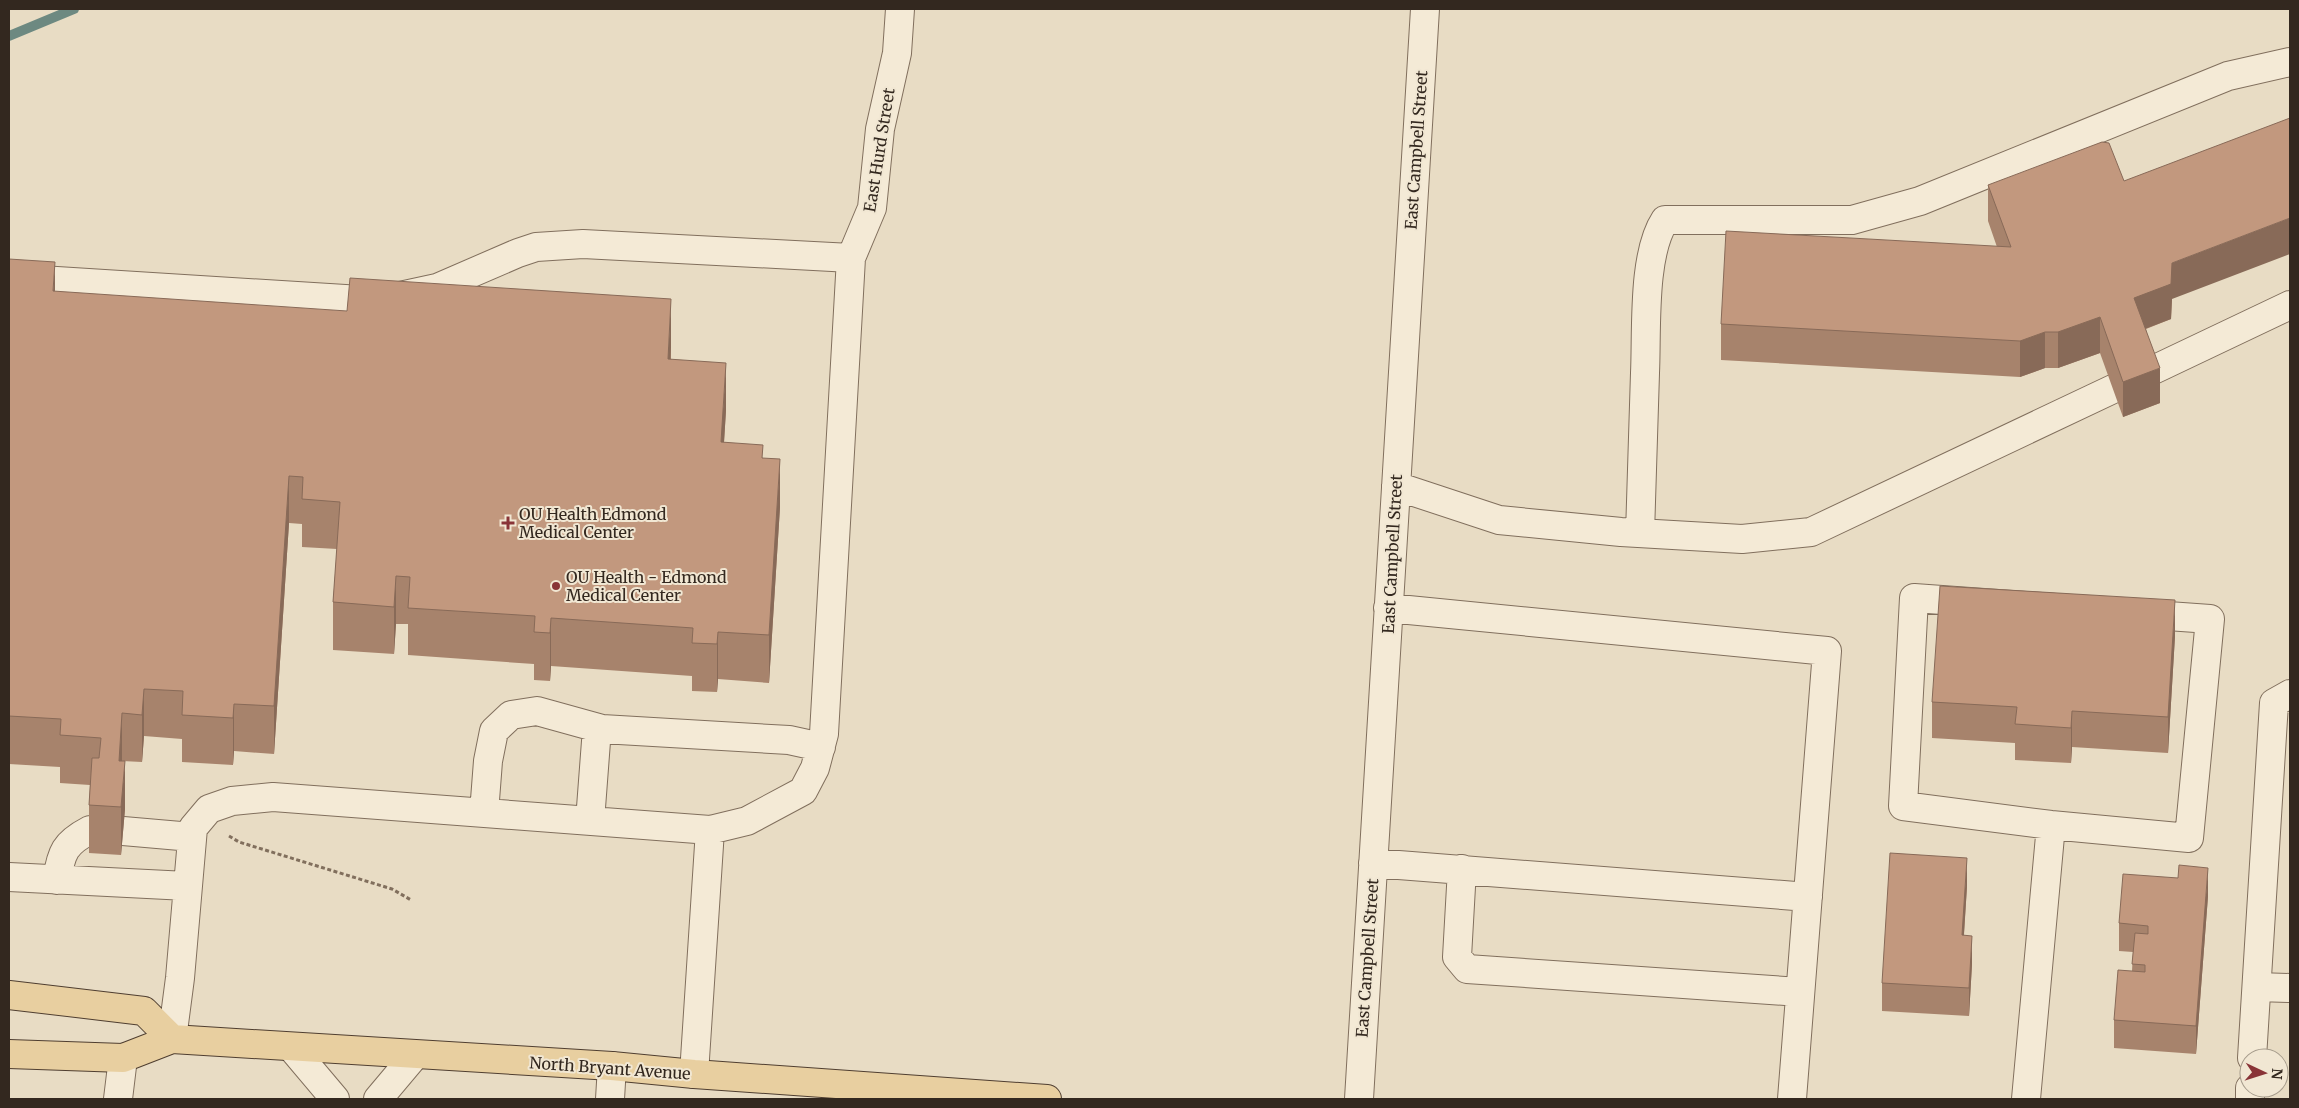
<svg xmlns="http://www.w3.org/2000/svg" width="2299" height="1108" font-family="Merriweather,serif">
	<rect width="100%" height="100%" fill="#e8dcc4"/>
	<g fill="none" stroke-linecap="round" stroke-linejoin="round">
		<path stroke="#6d8981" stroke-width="10" d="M9 36 74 9"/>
		<defs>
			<path id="minor" d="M9 278 377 301 437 288 518 253 536 247 583 244 851 258
				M2149 372 2290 305
				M1396 486 1499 520 1621 532 1742 539 1811 532 2113 389
				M1640 533C1642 480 1643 427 1645 373 1647 331 1642 255 1665 220H1852L1920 201 2228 76 2290 62
				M1914 598 2210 619 2189 838 2051 825 1903 806Z
				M1388 608 1827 651 1792 1099
				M484 813 488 761 494 731 511 715 537 711 602 729 789 740 821 747
				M590 821 597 728
				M123 831 192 837
				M1373 863 1808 897
				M1462 869 1457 957 1467 969 1800 992
				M9 877 187 886
				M57 880C61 852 65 843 90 830
				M2257 987 2290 988
				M172 1039 180 978 193 828 209 809 232 801 273 797 710 830 747 821 803 791 815 768 824 734 851 258 872 208 880 129 897 53 900 9
				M292 1048 335 1099
				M2252 1058 2274 703 2290 694
				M694 1074 710 830
				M118 1099 123 1058
				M378 1099 415 1055
				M610 1099 612 1066
				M1359 1099 1425 9
				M2026 1099 2051 825
				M2250 1099V1088"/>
			<path id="major" d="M9 995 144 1011 172 1039
				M9 1054 123 1058 172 1039 612 1066 694 1074 1047 1099"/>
		</defs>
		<use href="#minor" stroke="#816f5d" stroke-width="30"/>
		<use href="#major" stroke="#4f3e30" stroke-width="30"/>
		<path stroke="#816f5d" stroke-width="3" stroke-dasharray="4 2.5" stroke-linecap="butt" d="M229 836 239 842 392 889 411 900"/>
		<use href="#minor" stroke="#f4ead6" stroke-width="28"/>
		<use href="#major" stroke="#e8cfa0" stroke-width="28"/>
	</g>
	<path fill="#a7836c" d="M2124 181 2172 299 2171 319 2146 329 2160 403 2123 417 2100 353 2058 368H2045L2020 377 1721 360V324L1997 247 1988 221V185Z
		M9 259 55 292 671 347V359L726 410 724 442 763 458 780 507 769 683 718 679 717 692 692 691V676L551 666 550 681 534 680V664L408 655V624H396L394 654 333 650V602L337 549 302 547V524L289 523 274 754 234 751 233 765 182 762V739L144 736 142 762 122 761 125 809 121 855 89 853V805L90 785 60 783V767L9 764Z
		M2175 636 2168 753 2072 747 2071 763 2015 760V743L1932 738V702Z
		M1967 886 1964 935 1972 964 1969 1016 1882 1011V983Z
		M2208 896 2196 1054 2114 1048V1020L2132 971 2133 952 2119 951V923Z"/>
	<path fill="#886a58" d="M2290 218V254L2172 299 2171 319 2134 333V298L2172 263Z
		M55 262V309L53 291Z
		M671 299V347L668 406V359Z
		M2100 317V353L2058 368V332Z
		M2045 332V368L2020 377V341Z
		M726 363V410L721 490V442Z
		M2160 368V403L2123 417V382Z
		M780 459V507L769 683V635Z
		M289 476V523L274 754V706Z
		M396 576V624L394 654V607Z
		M2175 600V636L2168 753V717Z
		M551 618V666L550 681V633Z
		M718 632V679L717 692V644Z
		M144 689V736L142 762V715Z
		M234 704V751L233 765V718Z
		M2072 711V747L2071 763V728Z
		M122 713V761L119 808V761Z
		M125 761V809L121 855V807Z
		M1967 858V886L1962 963V935Z
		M2208 868V896L2196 1054V1026Z
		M1972 936V964L1969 1016V988Z"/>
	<path fill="#c2987e" stroke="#886a58" d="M2290 118V218L2172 263 2171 284 2134 298 2160 368 2123 382 2100 317 2058 332H2045L2020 341 1721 324 1726 231 2011 247 1988 185 2102 142 2109 143 2124 181Z
		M9 259 55 262 53 291 347 311 350 278 671 299 668 359 726 363 721 442 763 445 762 458 780 459 769 635 718 632 717 644 692 643 693 628 551 618 550 633 534 632 535 616 408 608 410 577 396 576 394 607 333 602 340 502 302 499 303 477 289 476 274 706 234 704 233 718 182 715 183 691 144 689 142 715 122 713 119 761H125L121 807 89 805 92 758H99L101 738 60 735 61 719 9 716Z
		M1940 586 2175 600 2168 717 2072 711 2071 728 2015 724 2017 707 1932 702Z
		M1890 853 1967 858 1962 935 1972 936 1969 988 1882 983Z
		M2179 865 2208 868 2196 1026 2114 1020 2118 970 2145 972V965L2132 964 2135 933 2148 934V926L2119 923 2123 874 2178 878Z"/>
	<g fill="#893437" stroke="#f1e7d3" stroke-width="2">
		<path d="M505.5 515.5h5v5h5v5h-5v5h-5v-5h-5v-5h5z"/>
		<circle cx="556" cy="586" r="5"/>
	</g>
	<g text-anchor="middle" stroke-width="4" stroke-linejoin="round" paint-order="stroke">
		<g font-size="16" fill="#33281f" stroke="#f1e7d3">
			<text transform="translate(879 150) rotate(-81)" y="6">East Hurd Street</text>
			<text transform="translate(1416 150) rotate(-86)" y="6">East Campbell Street</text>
			<text transform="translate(1392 554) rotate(-87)" y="6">East Campbell Street</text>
			<text transform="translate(1367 958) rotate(-86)" y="6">East Campbell Street</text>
			<text transform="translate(610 1068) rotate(4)" y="6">North Bryant Avenue</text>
		</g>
		<g font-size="16" fill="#33281f" stroke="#f1e7d3" text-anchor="start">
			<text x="519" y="520">OU Health Edmond<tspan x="519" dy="18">Medical Center</tspan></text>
			<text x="566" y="583">OU Health - Edmond<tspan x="566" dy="18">Medical Center</tspan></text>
		</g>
	</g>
	<rect width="2299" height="1108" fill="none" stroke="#33281f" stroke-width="20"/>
	<g transform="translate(2264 1073) rotate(94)"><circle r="24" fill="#f1e7d3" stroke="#a59b8b"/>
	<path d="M0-4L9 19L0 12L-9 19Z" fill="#893437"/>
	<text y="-8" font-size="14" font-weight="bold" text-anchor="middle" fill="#33281f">N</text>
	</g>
</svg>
